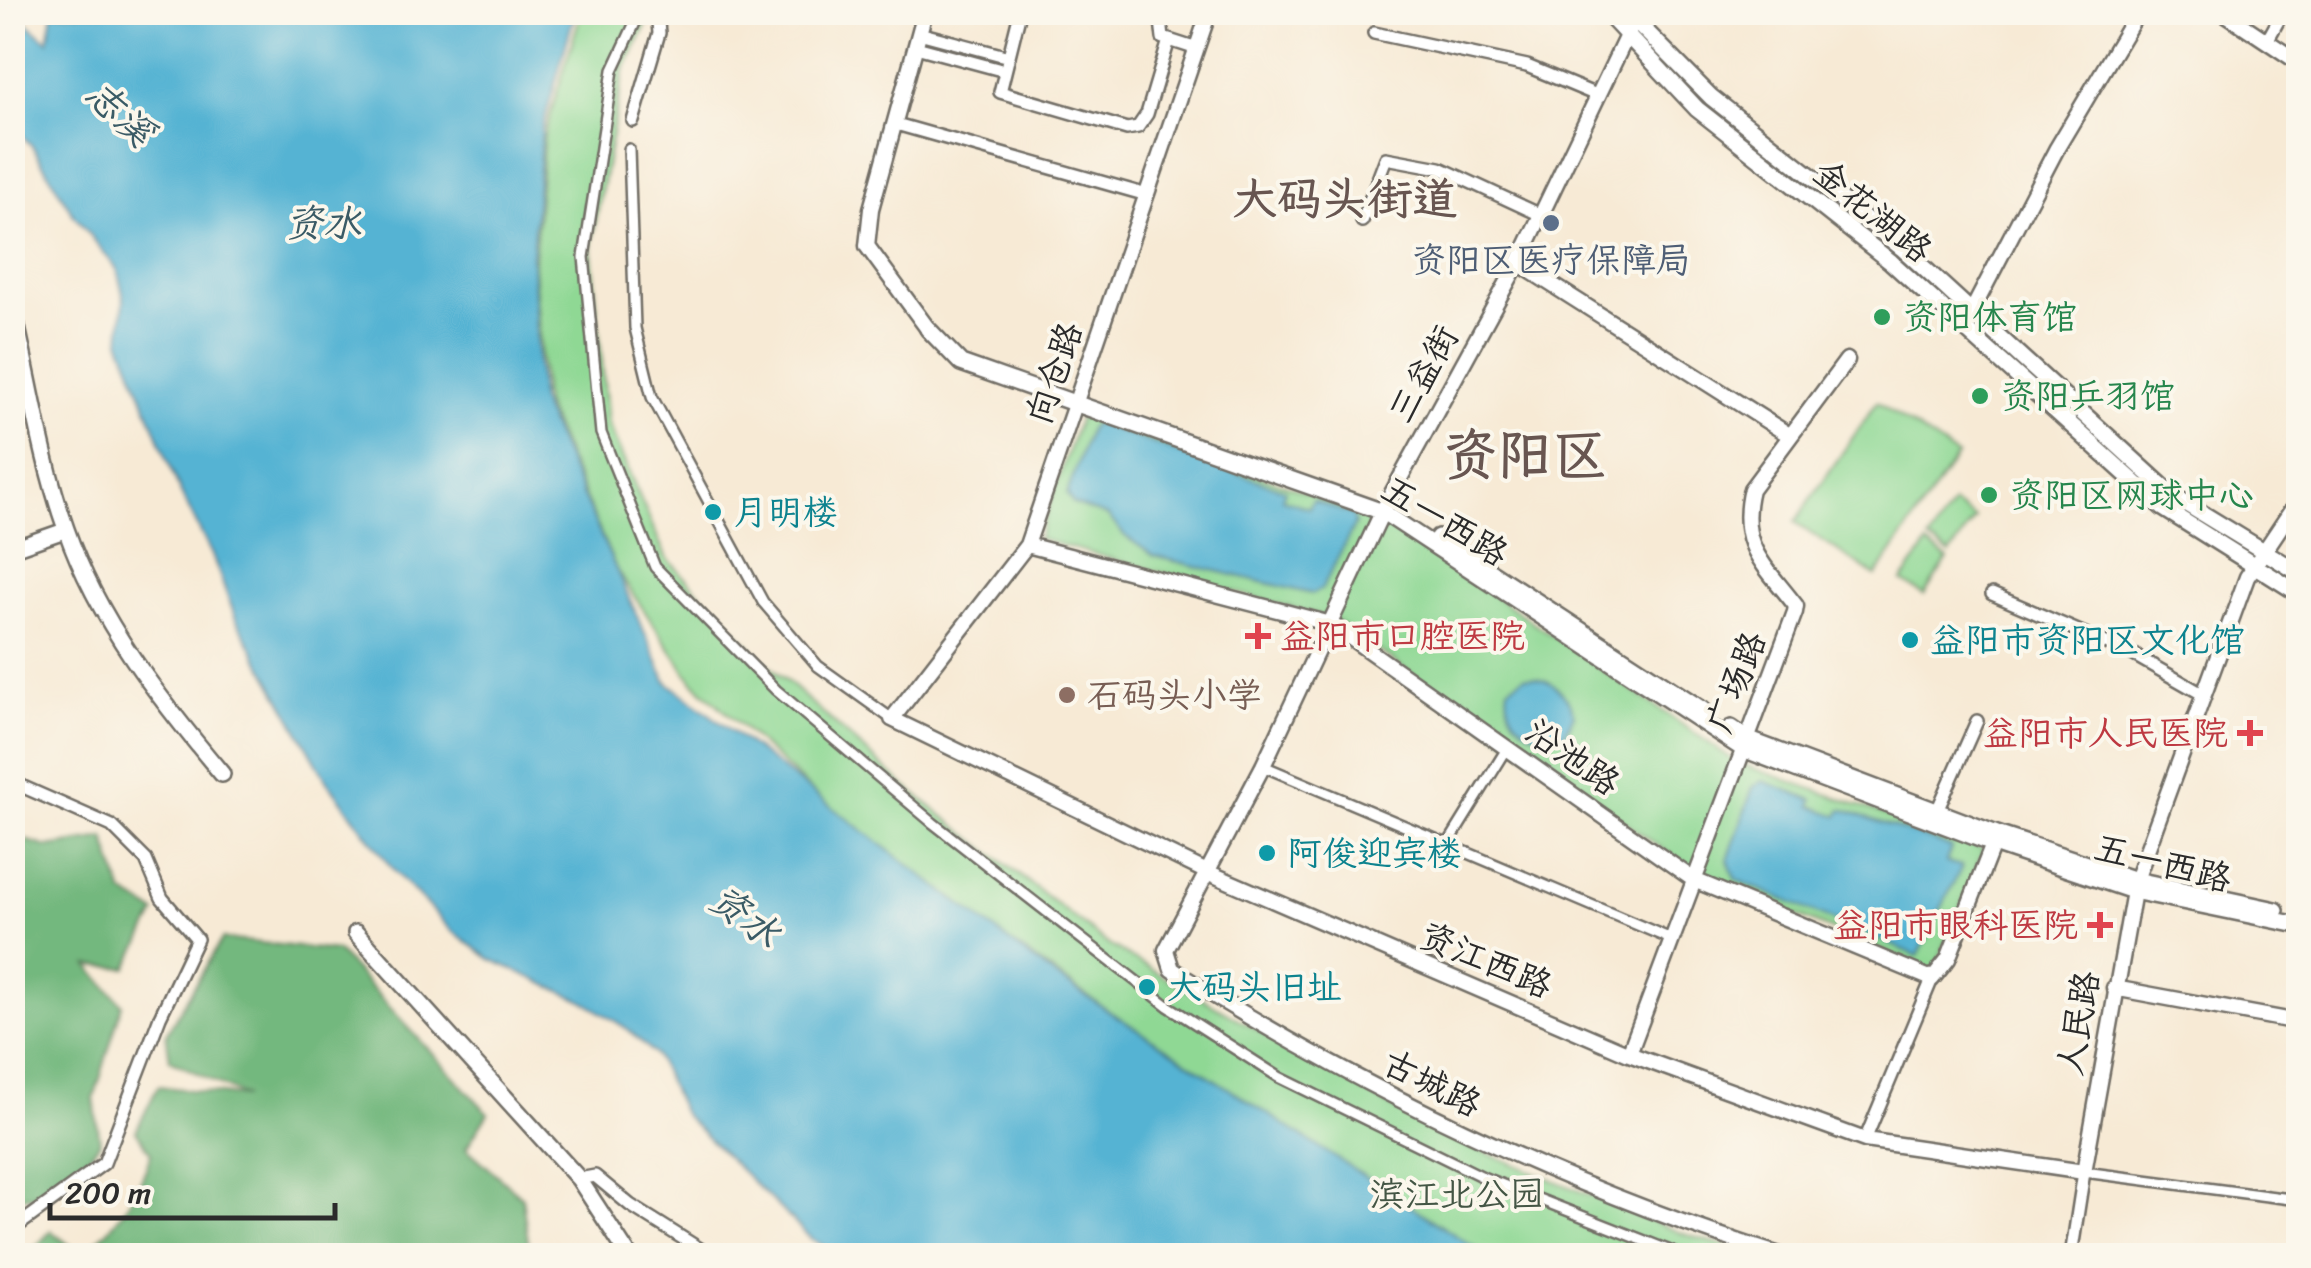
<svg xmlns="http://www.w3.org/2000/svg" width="2311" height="1268" font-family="Sriracha,'LXGW WenKai TC',sans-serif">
	<rect width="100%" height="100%" fill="#fbf7ec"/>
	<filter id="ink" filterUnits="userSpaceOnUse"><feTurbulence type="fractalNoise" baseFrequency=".01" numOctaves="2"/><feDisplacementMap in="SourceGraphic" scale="20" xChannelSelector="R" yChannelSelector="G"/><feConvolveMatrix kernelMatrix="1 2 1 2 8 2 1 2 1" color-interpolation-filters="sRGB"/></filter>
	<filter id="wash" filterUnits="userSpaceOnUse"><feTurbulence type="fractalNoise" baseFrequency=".0048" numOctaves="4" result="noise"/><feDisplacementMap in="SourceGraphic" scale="40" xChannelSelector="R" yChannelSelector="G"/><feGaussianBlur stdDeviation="2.25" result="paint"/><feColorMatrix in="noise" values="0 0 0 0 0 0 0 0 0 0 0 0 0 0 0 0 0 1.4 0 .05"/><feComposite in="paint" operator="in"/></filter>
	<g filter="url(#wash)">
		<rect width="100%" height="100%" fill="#f7ead5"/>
		<path fill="#8fd894" stroke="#5d8260" stroke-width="2.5" d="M581 13H652L624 70 591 247 608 424 666 557 763 660 906 787 1109 945 1432 1130 1681 1233 1757 1255H1484L1432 1237 871 845 693 682 617 571 544 403 534 263 544 135Z
			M1877 402 1957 456 1876 576 1795 522Z
			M1081 412 1384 520 1738 763 1984 849 1934 972 1701 876 1333 619 1038 539Z
			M1953 504 1975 518 1950 554 1929 540Z
			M1927 545 1948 559 1924 595 1902 581Z"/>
		<path fill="#73b87e" stroke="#4f7254" stroke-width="2.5" d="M12 836 48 847 105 838 123 893 156 913 127 968 88 965 122 1004 94 1099 100 1142C77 1173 53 1200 13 1197Z
			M222 939 337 951 488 1113 466 1148 522 1197 530 1255H28L51 1231 81 1254C116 1228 139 1195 151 1153L136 1131 158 1086 245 1097 170 1060 166 1034Z"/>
		<path fill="#55b3d3" stroke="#406f7f" stroke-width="2.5" d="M13 12 48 41 53 13H575L542 129 532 257 540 401 667 682 1055 976 1486 1255 841 1256 810 1238 683 1114 656 1056 629 1030 585 1002 490 959 451 930 394 871 327 781 236 619 212 555 180 491 120 340 124 299 117 269 73 214 32 146 13 126Z
			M1096 423 1285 490 1282 499 1309 508 1313 500 1353 515 1355 524 1322 589 1312 594 1154 556 1125 536 1108 516 1073 504 1067 494 1090 427Z
			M1524 677C1550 676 1567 691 1574 715L1564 734C1534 744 1502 720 1508 688Z
			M1763 781 1813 800 1811 806 1838 816 1842 809 1951 847 1946 862 1962 866 1918 956 1735 879 1728 860 1753 787Z"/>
	</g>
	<g filter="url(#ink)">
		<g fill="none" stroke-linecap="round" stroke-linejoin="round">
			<defs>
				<path id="pedestrian" d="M640 12 613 70 584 257 601 433 655 567 776 690 933 823 1168 1006 1279 1077 1485 1178 1683 1256
					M629 149 635 328 652 397 763 602 818 666 892 719
					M1263 766 1671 939
					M1448 844 1508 747
					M2084 1172 2298 1200"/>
				<path id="minor" d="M1020 12 1000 92 1127 129 1138 127 1147 114 1169 40
					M1160 12 1163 38 1197 49
					M919 33 1009 57
					M1374 33 1527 66 1599 96
					M2268 39 2283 12
					M916 47 1005 71
					M633 121 659 33 657 12
					M896 124 1147 195
					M1362 221 1386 158 1440 168 1541 215
					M1992 594 2134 655 2204 695
					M12 782 112 826 146 860 162 898 197 939 160 1017 104 1163 12 1230
					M1937 811 1977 721
					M1865 1140 1932 979
					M579 1179 595 1176 630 1205 711 1256
					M2071 1256 2084 1172"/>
				<path id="tertiary" d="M925 12 871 209 867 246 928 329
					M1209 12 1027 545 892 719 1207 872 1629 1054 1865 1140 2084 1172 2136 880 2247 577 2298 501
					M2223 12 2298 62
					M1631 27 1518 263 1386 504 1263 766 1166 950 1172 969 1182 976C1372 1095 1569 1189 1783 1256
					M1518 263 1789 435
					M1972 311 2057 148 2138 12
					M1027 545 1331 624 1694 880 1932 979 1948 959 1997 834
					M12 549 66 530
					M2114 988 2298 1022
					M1629 1054 1795 612 1796 606C1765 565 1737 546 1751 489L1847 360"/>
				<path id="secondary" d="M1606 12 1697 109 1891 262 2163 508 2298 593
					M1627 12 1711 97 1902 248 2172 495 2298 572
					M12 305C30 380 40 456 66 529 98 621 160 700 222 774
					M928 329 961 363 1383 512 1743 749 1993 844 2133 891 2298 925
					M1438 537 1703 710
					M1731 728 1747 739 1997 834 2136 880 2276 910
					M356 933 579 1179 629 1256"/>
			</defs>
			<use href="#pedestrian" stroke="#726e66" stroke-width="14"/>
			<use href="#minor" stroke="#726e66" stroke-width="16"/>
			<use href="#tertiary" stroke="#726e66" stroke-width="19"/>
			<use href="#secondary" stroke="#726e66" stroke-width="20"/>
			<use href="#pedestrian" stroke="#fff" stroke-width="9"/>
			<use href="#minor" stroke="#fff" stroke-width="11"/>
			<use href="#tertiary" stroke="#fff" stroke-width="14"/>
			<use href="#secondary" stroke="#fff" stroke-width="15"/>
		</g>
	</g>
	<circle fill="#5c6f8a" stroke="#fbf7ec" stroke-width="4" cx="1551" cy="223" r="10"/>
	<g fill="#2e9e5b" stroke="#fbf7ec" stroke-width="4">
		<circle cx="1882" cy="317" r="10"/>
		<circle cx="1980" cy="396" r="10"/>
		<circle cx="1989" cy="495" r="10"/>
	</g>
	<g fill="#0f9aa8" stroke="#fbf7ec" stroke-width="4">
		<circle cx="713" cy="512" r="10"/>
		<circle cx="1910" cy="640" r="10"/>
		<circle cx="1267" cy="853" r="10"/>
		<circle cx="1147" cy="987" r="10"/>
	</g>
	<g fill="#e0444e" stroke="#fbf7ec" stroke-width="4">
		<path d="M1253 621h10v10h10v10h-10v10h-10v-10h-10v-10h10z"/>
		<path d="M2245 718h10v10h10v10h-10v10h-10v-10h-10v-10h10z"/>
		<path d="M2095 910h10v10h10v10h-10v10h-10v-10h-10v-10h10z"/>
	</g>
	<circle fill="#8d6e63" stroke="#fbf7ec" stroke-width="4" cx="1067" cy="695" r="10"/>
	<g text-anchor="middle" stroke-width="8" stroke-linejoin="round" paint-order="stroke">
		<g font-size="35" fill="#2b2b2b" stroke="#fbf7ec">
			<text transform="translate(1873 211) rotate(39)" y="12">金花湖路</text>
			<text transform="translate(1054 373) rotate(-71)" y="12">向仓路</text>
			<text transform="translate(1423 374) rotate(-61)" y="12">三益街</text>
			<text transform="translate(1445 521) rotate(31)" y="12">五一西路</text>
			<text transform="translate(1736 682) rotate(-69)" y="12">广场路</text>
			<text transform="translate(1573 757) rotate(35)" y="12">沿池路</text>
			<text transform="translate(2163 863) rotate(14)" y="12">五一西路</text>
			<text transform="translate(1486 960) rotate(23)" y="12">资江西路</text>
			<text transform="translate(2078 1023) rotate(-80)" y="12">人民路</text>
			<text transform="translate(1432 1083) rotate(27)" y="12">古城路</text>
		</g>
		<g font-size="35" fill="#4e5e75" stroke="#fbf7ec">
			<text x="1551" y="272">资阳区医疗保障局</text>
		</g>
		<g font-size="35" fill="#27864d" stroke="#fbf7ec" text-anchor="start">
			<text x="1902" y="329">资阳体育馆</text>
			<text x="2000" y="408">资阳乒羽馆</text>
			<text x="2009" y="507">资阳区网球中心</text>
		</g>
		<g font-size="35" fill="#0d838f" stroke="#fbf7ec" text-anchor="start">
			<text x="733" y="524">月明楼</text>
			<text x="1930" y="652">益阳市资阳区文化馆</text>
			<text x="1287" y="865">阿俊迎宾楼</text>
			<text x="1167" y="999">大码头旧址</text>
		</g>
		<g font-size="35" fill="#be3a42" stroke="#fbf7ec" text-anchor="end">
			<text x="1280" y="648" text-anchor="start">益阳市口腔医院</text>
			<text x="2228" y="745">益阳市人民医院</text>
			<text x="2078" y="937">益阳市眼科医院</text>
		</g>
		<g font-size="35" fill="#785e54" stroke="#fbf7ec" text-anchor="start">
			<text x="1087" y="707">石码头小学</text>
		</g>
		<g font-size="35" fill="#445645" stroke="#fbf7ec">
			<text x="1457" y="1206">滨江北公园</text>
		</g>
		<g font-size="38" font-style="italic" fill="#3a5b66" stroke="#fbf7ec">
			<text transform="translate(120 113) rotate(43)" y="13">志溪</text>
			<text x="323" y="236">资水</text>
			<text transform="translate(745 916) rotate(37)" y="13">资水</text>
		</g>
		<g font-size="45" font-weight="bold" fill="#685651" stroke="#fbf7ec">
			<text x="1345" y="214">大码头街道</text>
		</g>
		<g font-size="55" font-weight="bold" fill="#685651" stroke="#fbf7ec">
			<text x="1525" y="474">资阳区</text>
		</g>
	</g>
	<rect width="2311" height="1268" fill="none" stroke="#fbf7ec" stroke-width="50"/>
	<path d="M50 1203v15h285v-15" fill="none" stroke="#2b2b2b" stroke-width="5"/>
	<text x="65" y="1203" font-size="30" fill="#2b2b2b" stroke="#fbf7ec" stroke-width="8" paint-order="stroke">200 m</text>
</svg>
